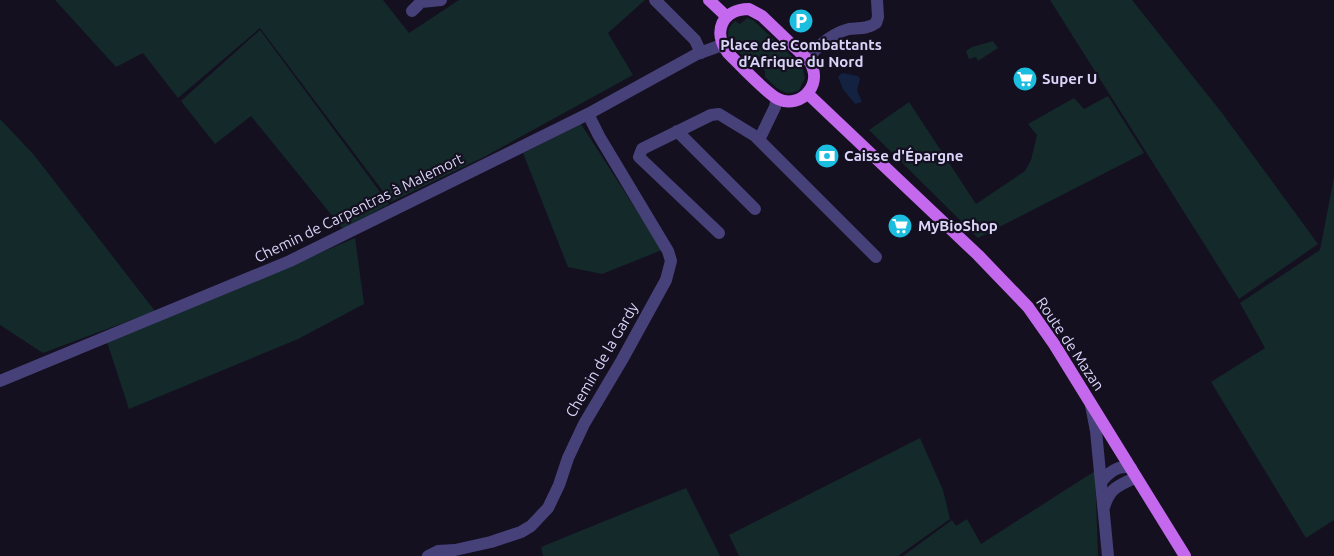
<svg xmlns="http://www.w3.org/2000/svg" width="1334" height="556" font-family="Ubuntu,sans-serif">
	<rect width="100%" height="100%" fill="#141020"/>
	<path fill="#14292a" d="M55 0H383L409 33 459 0H645L608 33 633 75 484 157 391 202 260 28 178 98 143 53 116 67Z
		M1050 0H1132L1222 113 1318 244 1239 299Z
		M747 18 753 20 802 66 805 78 799 90C784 98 776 87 765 77V71L752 58 746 59C734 47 719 36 735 21L740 24Z
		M260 30 389 204 343 229 251 116 215 144 181 101Z
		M993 41 998 48 978 61 976 57 969 59 966 51 972 47Z
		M1108 96 1144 153 978 238 869 130 909 102 976 204 1025 171 1031 160 1037 135 1028 124 1074 98 1084 109Z
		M0 119 34 155 155 311 43 353 0 325Z
		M581 124 662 250 602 274 568 267 523 153Z
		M1334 177V520L1306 538 1211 382 1265 348 1240 303 1320 250Z
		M355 238 364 304 298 339 129 409 107 342Z
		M920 438 943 490 950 519 898 556H739L729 535Z
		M1095 471 1098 556H903L952 520 956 526 967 519 981 544Z
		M686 488 720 556H543L541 547Z"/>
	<path fill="#132241" d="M842 73 858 76 860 79 857 90 862 102 855 104 843 89 838 77Z"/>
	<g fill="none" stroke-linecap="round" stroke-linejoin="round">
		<path stroke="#47417a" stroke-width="12" d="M655 0 695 40 701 53
			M412 11 421 2 441 0
			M807 59C818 46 832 33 849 29 859 28 868 29 876 23L878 17 877 0
			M677 131 755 209
			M759 140 775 107 777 98
			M719 233 639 157 642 149 711 115 719 114 755 136 876 257
			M0 381 290 261 588 114 697 54 722 45
			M1091 405 1096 431 1108 556
			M1101 482C1108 473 1119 464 1131 468
			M1104 507C1111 486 1118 487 1136 477
			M428 556 438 551 455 550 491 542 521 532 531 526 548 508 559 485 568 458 584 424 622 360 666 280 671 261 668 251 599 136 588 114"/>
		<path stroke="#c469ed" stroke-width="12" d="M709 0 727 17
			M749 9 762 16 810 62C815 71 816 82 809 91 802 101 789 104 778 99 765 92 740 65 728 53 712 32 722 9 749 9Z
			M808 94 978 255 1028 307 1054 344 1185 556"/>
	</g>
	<defs>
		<symbol id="parking-disc" viewBox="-11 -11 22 22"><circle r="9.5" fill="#1bbedf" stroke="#141020"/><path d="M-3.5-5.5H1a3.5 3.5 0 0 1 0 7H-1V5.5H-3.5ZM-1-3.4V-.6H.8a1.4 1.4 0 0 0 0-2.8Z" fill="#fff"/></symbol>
		<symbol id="supermarket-disc" viewBox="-11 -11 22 22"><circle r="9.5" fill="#1bbedf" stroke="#141020"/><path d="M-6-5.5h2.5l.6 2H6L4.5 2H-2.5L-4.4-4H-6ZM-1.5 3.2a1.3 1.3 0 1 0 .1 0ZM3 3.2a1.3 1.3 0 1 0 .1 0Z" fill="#fff"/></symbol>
		<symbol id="bank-disc" viewBox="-11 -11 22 22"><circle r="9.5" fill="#1bbedf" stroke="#141020"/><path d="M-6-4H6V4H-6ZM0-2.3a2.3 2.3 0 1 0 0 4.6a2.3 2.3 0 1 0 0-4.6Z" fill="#fff"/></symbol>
	</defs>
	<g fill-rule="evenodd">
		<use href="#parking-disc" x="787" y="7" width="28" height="28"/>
		<use href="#supermarket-disc" x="1011" y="65" width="28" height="28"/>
		<use href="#bank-disc" x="813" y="142" width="28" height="28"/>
		<use href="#supermarket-disc" x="886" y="212" width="28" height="28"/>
	</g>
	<g text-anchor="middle" stroke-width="4.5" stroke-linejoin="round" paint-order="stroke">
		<g font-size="15" font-weight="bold" fill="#dbd5fa" stroke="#141020" text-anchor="start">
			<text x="801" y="50" text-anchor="middle">Place des Combattants<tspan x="801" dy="17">d’Afrique du Nord</tspan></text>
			<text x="1042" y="84">Super U</text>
			<text x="844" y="161">Caisse d'Épargne</text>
			<text x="918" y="231">MyBioShop</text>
		</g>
		<g font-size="15" fill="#dbd5fa" stroke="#141020">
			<text transform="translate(359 208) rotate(-26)" y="5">Chemin de Carpentras à Malemort</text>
			<text transform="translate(1070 344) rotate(56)" y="5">Route de Mazan</text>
			<text transform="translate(602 360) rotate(-60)" y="5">Chemin de la Gardy</text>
		</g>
	</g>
</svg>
